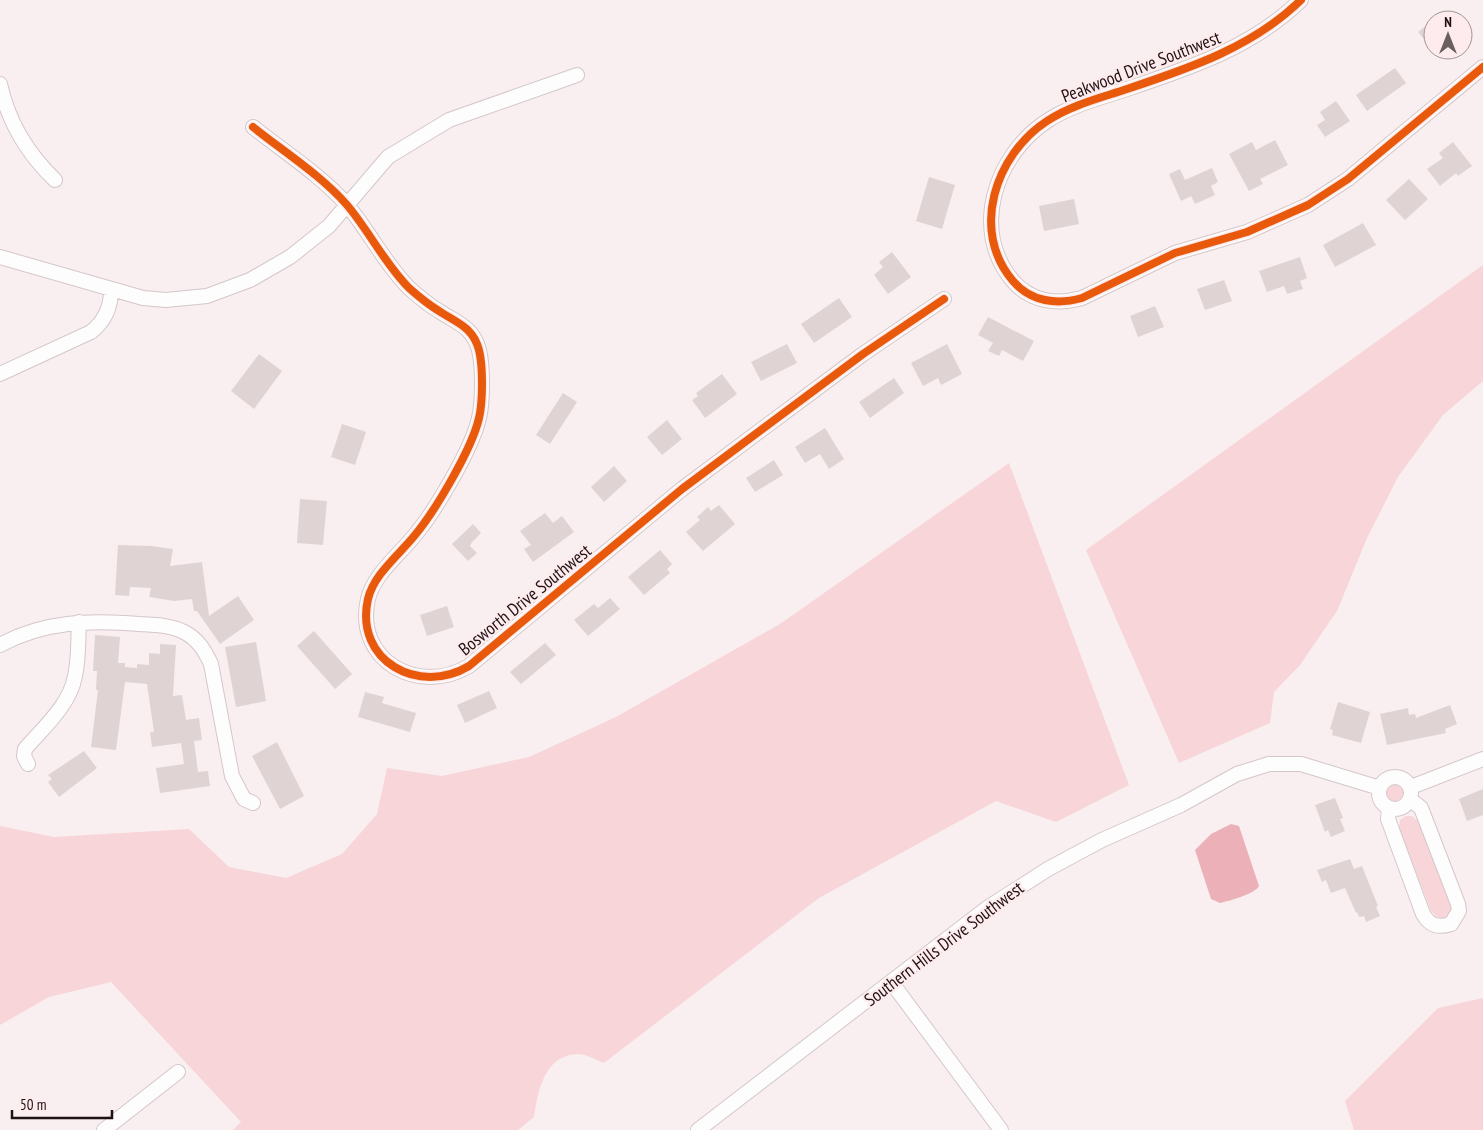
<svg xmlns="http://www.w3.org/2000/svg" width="1483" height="1130" font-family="'PT Sans Narrow',sans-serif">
	<rect width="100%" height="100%" fill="#f9eff0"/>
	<path fill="#f8d5d8" d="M1483 265V381L1443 415 1398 477 1367 538 1337 611 1300 665 1274 692 1270 723 1179 763 1086 550Z
		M1009 463 1129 785 1056 822 996 801 819 898 604 1063C596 1060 586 1054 578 1054 544 1055 538 1091 534 1117L518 1130H233L241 1122 111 982 49 997 0 1025V826L54 837 189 829 229 867 286 878 342 854 377 814 387 768 442 776 529 757 616 717 780 624Z
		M1385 793a11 11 0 1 1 22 0a11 11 0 1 1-22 0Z
		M1406 816H1412L1418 821 1451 907V913L1445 918H1438L1431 911 1399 828 1400 820Z
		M1483 998V1130H1354L1345 1101 1438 1008Z"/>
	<path fill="#ecb1b8" d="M1231 824 1239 826 1259 886C1255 894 1229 901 1220 903L1211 899 1195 850 1211 834Z"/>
	<path fill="#e0d3d4" d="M1433 20V50L1418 32Z
		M1395 68 1406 83 1367 111 1356 95Z
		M1336 101 1350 121 1325 137 1317 125 1325 120 1320 112Z
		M1275 140 1288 165 1260 179 1263 184 1249 191 1229 154 1252 142 1256 150Z
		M1453 142 1472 166 1458 176 1456 173 1440 186 1427 169 1443 158 1439 153Z
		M1212 168 1218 182 1211 186 1215 195 1195 204 1191 196 1181 201 1169 174 1180 169 1185 180Z
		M929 177 955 185 942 229 916 221Z
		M1409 179 1428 199 1405 220 1386 200Z
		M1074 199 1079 224 1044 231 1039 206Z
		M1363 223 1376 245 1335 267 1323 245Z
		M892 252 911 277 888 294 874 275 883 267 879 262Z
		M1300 257 1307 278 1300 281 1303 289 1287 294 1284 286 1267 292 1259 271Z
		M1224 280 1232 301 1205 310 1197 289Z
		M839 298 852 317 814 343 801 324Z
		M1155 306 1164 327 1138 337 1130 316Z
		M988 317 1034 341 1023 361 1002 350 999 356 988 351 993 343 978 335Z
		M787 344 797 363 761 381 751 362Z
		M947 344 962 374 941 385 938 378 923 386 911 363Z
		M259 354 282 371 254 409 231 391Z
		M722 374 737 394 705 418 692 400 698 396 696 393Z
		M894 378 904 393 870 418 859 402Z
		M563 393 577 402 550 444 536 435Z
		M667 420 682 439 662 455 647 437Z
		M342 424 366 432 355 465 331 457Z
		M825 428 844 459 829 469 820 454 805 463 795 447Z
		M774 460 783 475 755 492 746 478Z
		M614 466 627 481 604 502 591 487Z
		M300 499 327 501 323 545 297 543Z
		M719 505 735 524 703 551 686 532 700 520 697 517 708 507 711 511Z
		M545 513 553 523 562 516 574 532 533 562 524 549 531 545 520 531Z
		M473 524 481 533 472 542 470 546 477 553 468 561 452 544Z
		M118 545 151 546 173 549 170 566 202 562 209 616 238 596 254 620 220 644 197 611H194L192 599 174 601 149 597 151 588 130 587 129 596 115 595Z
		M660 550 672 564 667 569 670 573 644 595 628 577Z
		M610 598 620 609 588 636 574 620 594 604 598 608Z
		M447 606 454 627 427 636 420 615Z
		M314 631 352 674 335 689 297 646Z
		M95 635 120 637 118 663H125V667L137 668V664L149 665V653L160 654V644L176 645 173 696 182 695 186 720 199 718 202 740 194 741 198 772 208 771 210 786 160 793 156 768 184 764 181 743 152 747 150 732H154L147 684 125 682 116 750 91 747 98 690H96L97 671H93Z
		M256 642 266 701 236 707 225 647Z
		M545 643 556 655 521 684 510 672Z
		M489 691 497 708 465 723 457 705Z
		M365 692 384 697 382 703 416 713 410 732 358 717Z
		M1338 702 1370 712 1361 743 1332 735 1333 730 1330 729Z
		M1450 705 1457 724 1445 729 1446 733 1387 745 1380 714 1408 708 1409 715 1415 714 1416 718Z
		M277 742 304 796 280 809 252 756Z
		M84 751 97 768 59 797 48 782 52 779 48 775Z
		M1483 789V815L1467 821 1459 799Z
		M1335 798 1343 818 1340 819 1345 831 1331 837 1328 830 1325 832 1315 805Z
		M1350 859 1354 869 1362 866 1378 906 1376 907 1380 916 1366 922 1364 916 1359 917 1357 912 1356 913 1345 888 1331 893 1326 880 1322 882 1317 870Z"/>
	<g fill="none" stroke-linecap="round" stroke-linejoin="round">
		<defs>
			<path id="minor" d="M1301 0C1253 47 1190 68 1127 89 1100 98 1071 105 1047 121 995 155 970 231 1013 281 1031 302 1057 305 1082 298L1175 253 1247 232 1308 205 1348 179 1483 67
				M0 84C8 121 28 154 55 180
				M253 127C283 151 322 176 347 205 369 231 385 264 409 288 418 296 429 305 439 311 457 323 473 327 479 350 483 366 483 401 479 418 472 449 435 511 415 535 399 555 374 574 368 599 354 661 419 696 469 666L682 489 863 354 944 299
				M0 257 143 298 166 300 207 296 250 280 290 257 329 226 388 157 449 120 577 75
				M0 374 91 332C105 321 111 307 111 290
				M0 645C44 621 90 620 139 624 154 625 170 625 184 632 198 639 205 651 211 664L232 776 244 799 253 803
				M28 764 24 756 25 749C43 728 70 705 75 676 79 659 78 639 79 622
				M1379 793a16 16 0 1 1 32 0a16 16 0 1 1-32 0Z
				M1411 787 1483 759
				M1389 808 1388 819 1423 914C1430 926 1438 928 1451 924L1459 911 1458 904 1421 808 1410 799
				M892 983 1001 1130
				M104 1130 178 1072
				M698 1130 987 908 1048 869 1102 840 1181 805 1237 774 1269 764H1301L1380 788"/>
		</defs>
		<use href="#minor" stroke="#d4c7c8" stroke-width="16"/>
		<use href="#minor" stroke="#fefdfd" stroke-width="14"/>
		<defs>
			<path id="cycleway" d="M1301 0C1253 47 1190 68 1127 89 1100 98 1071 105 1047 121 995 155 970 231 1013 281 1031 302 1057 305 1082 298L1175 253 1247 232 1308 205 1348 179 1483 67
				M253 127C283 151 322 176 347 205 369 231 385 264 409 288 418 296 429 305 439 311 457 323 473 327 479 350 483 366 483 401 479 418 472 449 435 511 415 535 399 555 374 574 368 599 354 661 419 696 469 666L682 489 863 354 944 299"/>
		</defs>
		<use href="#cycleway" stroke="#fdebed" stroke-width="11"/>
		<use href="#cycleway" stroke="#e8590c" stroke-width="8"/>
	</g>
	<g text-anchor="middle" stroke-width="4.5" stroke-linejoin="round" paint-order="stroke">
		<g font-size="18" fill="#201113" stroke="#fdebed">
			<text transform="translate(1141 67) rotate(-21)" y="6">Peakwood Drive Southwest</text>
			<text transform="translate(525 600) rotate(-39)" y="6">Bosworth Drive Southwest</text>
			<text transform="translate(944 944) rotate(-37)" y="6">Southern Hills Drive Southwest</text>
		</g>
	</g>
	<g transform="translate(1448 35)"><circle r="24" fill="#fdebed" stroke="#a59496"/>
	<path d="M0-4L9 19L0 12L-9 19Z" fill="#6c5f60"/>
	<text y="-8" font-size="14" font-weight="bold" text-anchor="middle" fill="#201113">N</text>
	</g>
	<path d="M12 1110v8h100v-8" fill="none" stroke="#201113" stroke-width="2.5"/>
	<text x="20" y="1110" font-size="15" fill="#201113" stroke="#fdebed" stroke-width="4" paint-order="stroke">50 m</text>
</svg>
